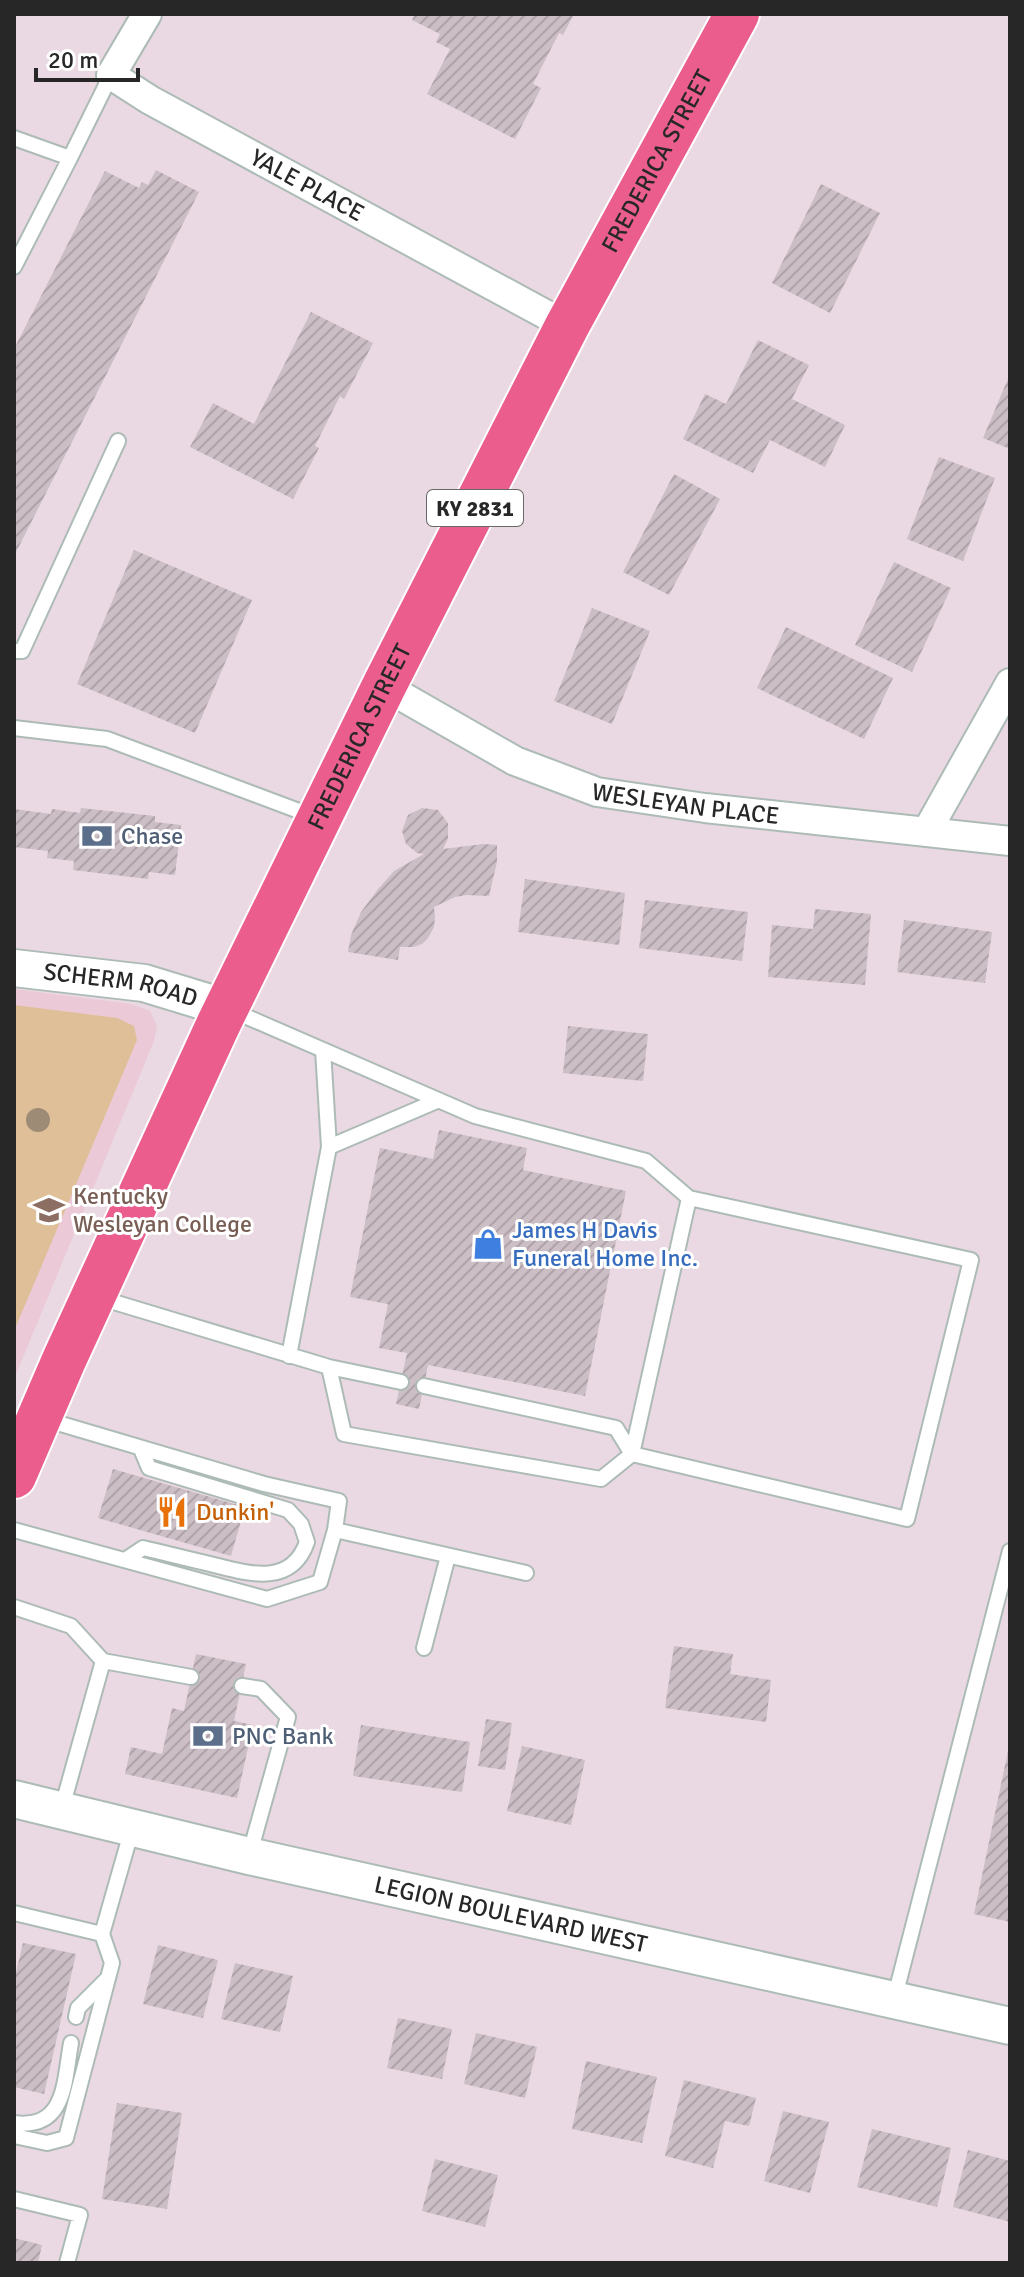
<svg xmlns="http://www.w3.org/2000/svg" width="1024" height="2277" font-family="Signika,sans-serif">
	<defs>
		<pattern id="building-hatch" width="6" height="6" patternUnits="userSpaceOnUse" patternTransform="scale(2)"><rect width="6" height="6" fill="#ccbec5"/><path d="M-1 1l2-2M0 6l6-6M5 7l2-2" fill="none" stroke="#afa3a9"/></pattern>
	</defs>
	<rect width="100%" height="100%" fill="#ead9e2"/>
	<path fill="#ebc9d7" d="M14 989 131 1004 150 1011 157 1026 154 1041 14 1379Z"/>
	<path fill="#dfbf97" d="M14 1005 117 1018 134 1026 137 1040 14 1331Z"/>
	<path fill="url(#building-hatch)" d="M415 14H574L563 35 559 33 533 84 541 88 515 139 427 94 450 49 436 42 440 34 412 20Z
		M156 170 199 192 14 556V349L105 171 139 188 142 182 148 185Z
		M821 184 880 213 830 313 772 283Z
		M311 312 373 343 344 399 340 396 315 446 319 448 293 499 190 447 213 403 254 424Z
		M758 340 809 365 792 399 845 425 825 467 770 440 753 473 683 439 705 394 726 404Z
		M1010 374V449L983 438Z
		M939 457 995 478 963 561 907 539Z
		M674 474 720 499 669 595 623 572Z
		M134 550 252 600 195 733 77 684Z
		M894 562 951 588 912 672 855 645Z
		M592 608 650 631 612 724 554 701Z
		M786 627 893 678 864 739 757 688Z
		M81 808 155 816V822L181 825 175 875 149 872 148 879 73 870 74 861 47 858 48 851 14 847V809L51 814 52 809 80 813Z
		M422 808 438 810 448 823V839L443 849 483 844 497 845V862L489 896 466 895 455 897 434 907 435 916 434 927 428 938 422 944 413 947H400L398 960 348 952 351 935 361 912 379 888 394 871 424 854 417 853 406 844 402 831 408 815Z
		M525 879 625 893 619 945 518 932Z
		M645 900 748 912 742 961 639 948Z
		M815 909 871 914 865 985 768 977 772 925 813 929Z
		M904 920 992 932 985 983 897 972Z
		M568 1026 648 1034 643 1081 563 1073Z
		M439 1130 527 1148 523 1170 626 1191 585 1396 428 1365 419 1409 396 1404 407 1353 379 1348 388 1304 350 1297 380 1148 433 1159Z
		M113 1469 245 1507 231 1556 98 1518Z
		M674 1646 733 1654 730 1674 771 1680 766 1722 665 1708Z
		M196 1654 246 1664 234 1721 253 1725 237 1798 125 1774 131 1747 162 1754 172 1708 184 1711Z
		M486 1719 512 1723 505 1770 478 1766Z
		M361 1725 470 1742 462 1792 353 1776Z
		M522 1746 585 1760 571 1825 507 1811Z
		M1009 1746H1010V1922L974 1914Z
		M23 1943 76 1954 44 2094 14 2087V1981Z
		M158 1945 218 1960 203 2018 143 2004Z
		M235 1963 293 1976 280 2032 221 2019Z
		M398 2018 452 2029 442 2079 387 2068Z
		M476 2033 537 2047 525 2098 464 2084Z
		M586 2061 657 2077 642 2143 572 2129Z
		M684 2080 756 2098 749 2126 725 2121 713 2168 665 2156Z
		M117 2103 182 2113 167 2209 102 2199Z
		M783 2111 829 2122 810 2193 764 2181Z
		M872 2129 951 2148 937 2207 857 2187Z
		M968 2150 1010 2161V2222L953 2207Z
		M435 2159 498 2175 485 2227 422 2211Z
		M14 2238 42 2245 38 2263H14Z"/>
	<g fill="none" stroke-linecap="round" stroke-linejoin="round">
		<defs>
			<path id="service" d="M14 138 70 158 111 75
				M14 267 70 158
				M14 651H22L118 441
				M14 728 107 739 315 817
				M231 1010 475 1116 646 1161 689 1198
				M323 1050 329 1147
				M97 1297 329 1367 401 1382
				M289 1356 329 1147 439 1100
				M329 1367 344 1434 601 1479 632 1454 907 1519 971 1260 689 1198 632 1454
				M424 1386 616 1428 632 1454
				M14 1530 267 1599 320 1582 335 1530 339 1501 264 1484 44 1419
				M335 1530 526 1573
				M125 1560 143 1548C165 1553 188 1559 210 1564 246 1573 291 1588 307 1542L301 1524 288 1510 149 1468 141 1449
				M14 1607 71 1626 103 1661 61 1811
				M424 1648 448 1556
				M103 1661 191 1677
				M242 1686 261 1689 288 1717 249 1856
				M14 1913 102 1934 132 1829
				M894 2000 1010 1551
				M76 2017 78 2008 108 1978
				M14 2123C66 2130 64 2082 71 2043
				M14 2136 47 2143 66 2138 112 1963 102 1934
				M14 2199 80 2215 67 2263"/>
			<g id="minor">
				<path id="s1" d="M147 14 111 75 150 100 567 326"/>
				<path id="s2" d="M384 686 515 761 597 792 705 808 1010 841"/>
				<path d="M927 831 1010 683"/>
			</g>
			<g id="tertiary">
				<path id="s3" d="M14 968 144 983 226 1008"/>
				<path id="s4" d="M14 1799 249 1856 1010 2026"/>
			</g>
			<g id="primary">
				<path id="s5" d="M14 1476 64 1360 218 1025 384 686 567 326 737 14"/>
			</g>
		</defs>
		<use href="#service" stroke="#adbbb7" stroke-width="18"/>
		<use href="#minor" stroke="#adbbb7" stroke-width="32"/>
		<use href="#tertiary" stroke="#adbbb7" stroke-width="40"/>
		<use href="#primary" stroke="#fff" stroke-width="48"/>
		<use href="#service" stroke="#fff" stroke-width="14"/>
		<use href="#minor" stroke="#fff" stroke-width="28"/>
		<use href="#tertiary" stroke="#fff" stroke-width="36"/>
		<use href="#primary" stroke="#ea5d8c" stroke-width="44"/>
	</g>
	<circle fill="#9e8b75" cx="38" cy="1120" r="12"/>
	<defs>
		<symbol id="bank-bare" viewBox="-9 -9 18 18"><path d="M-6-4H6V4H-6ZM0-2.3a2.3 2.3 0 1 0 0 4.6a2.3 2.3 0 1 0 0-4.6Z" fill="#5c6f8a" stroke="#fff" stroke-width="2.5" paint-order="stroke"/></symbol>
		<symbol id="university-bare" viewBox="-9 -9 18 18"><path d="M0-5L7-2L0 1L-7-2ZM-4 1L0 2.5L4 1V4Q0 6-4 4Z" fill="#8d6e63" stroke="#fff" stroke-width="2.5" paint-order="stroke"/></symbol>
		<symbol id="shop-bare" viewBox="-9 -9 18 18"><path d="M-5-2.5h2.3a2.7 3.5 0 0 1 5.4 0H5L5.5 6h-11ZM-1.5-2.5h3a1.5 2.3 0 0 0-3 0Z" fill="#3f7fe0" stroke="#fff" stroke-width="2.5" paint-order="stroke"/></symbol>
		<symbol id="restaurant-bare" viewBox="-9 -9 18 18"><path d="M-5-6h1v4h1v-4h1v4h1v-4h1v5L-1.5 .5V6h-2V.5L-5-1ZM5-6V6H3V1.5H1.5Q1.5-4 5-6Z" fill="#e8710a" stroke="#fff" stroke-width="2.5" paint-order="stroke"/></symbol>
	</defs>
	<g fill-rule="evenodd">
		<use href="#bank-bare" x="75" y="814" width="44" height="44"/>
		<use href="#university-bare" x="27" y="1188" width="44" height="44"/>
		<use href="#shop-bare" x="466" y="1222" width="44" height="44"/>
		<use href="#restaurant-bare" x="150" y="1490" width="44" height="44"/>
		<use href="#bank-bare" x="186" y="1714" width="44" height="44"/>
	</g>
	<g text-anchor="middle" stroke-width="6" stroke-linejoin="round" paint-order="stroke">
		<rect fill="#fff" stroke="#686868" stroke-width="2" x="427" y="490" width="96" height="36" rx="6"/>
		<g font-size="22" font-weight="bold" fill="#272727">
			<text x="475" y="516">KY 2831</text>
		</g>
		<g font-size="24" fill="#272727" stroke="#fff">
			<text dy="8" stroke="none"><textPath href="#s5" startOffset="1464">FREDERICA STREET</textPath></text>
			<text dy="8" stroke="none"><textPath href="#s1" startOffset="296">YALE PLACE</textPath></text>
			<text dy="8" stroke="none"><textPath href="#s5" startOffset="816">FREDERICA STREET</textPath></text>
			<text dy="8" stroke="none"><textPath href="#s2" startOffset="328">WESLEYAN PLACE</textPath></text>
			<text dy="8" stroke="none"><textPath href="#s3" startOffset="108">SCHERM ROAD</textPath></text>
			<text dy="8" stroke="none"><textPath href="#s4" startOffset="510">LEGION BOULEVARD WEST</textPath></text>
		</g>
		<g font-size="24" fill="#4e5e75" stroke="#fff" text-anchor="start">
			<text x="121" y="844">Chase</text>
			<text x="232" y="1744">PNC Bank</text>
		</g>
		<g font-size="24" fill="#785e54" stroke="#fff" text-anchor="start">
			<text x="73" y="1204">Kentucky<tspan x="73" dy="28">Wesleyan College</tspan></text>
		</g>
		<g font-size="24" fill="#366cbe" stroke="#fff" text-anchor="start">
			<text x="512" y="1238">James H Davis<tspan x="512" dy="28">Funeral Home Inc.</tspan></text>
		</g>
		<g font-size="24" fill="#c56008" stroke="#fff" text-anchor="start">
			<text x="196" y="1520">Dunkin'</text>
		</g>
	</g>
	<rect width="1024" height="2277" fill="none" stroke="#272727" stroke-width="32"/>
	<path d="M36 68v12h102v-12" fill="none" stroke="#272727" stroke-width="4"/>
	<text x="48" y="68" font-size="24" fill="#272727" stroke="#ffffff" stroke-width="6" paint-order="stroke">20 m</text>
</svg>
